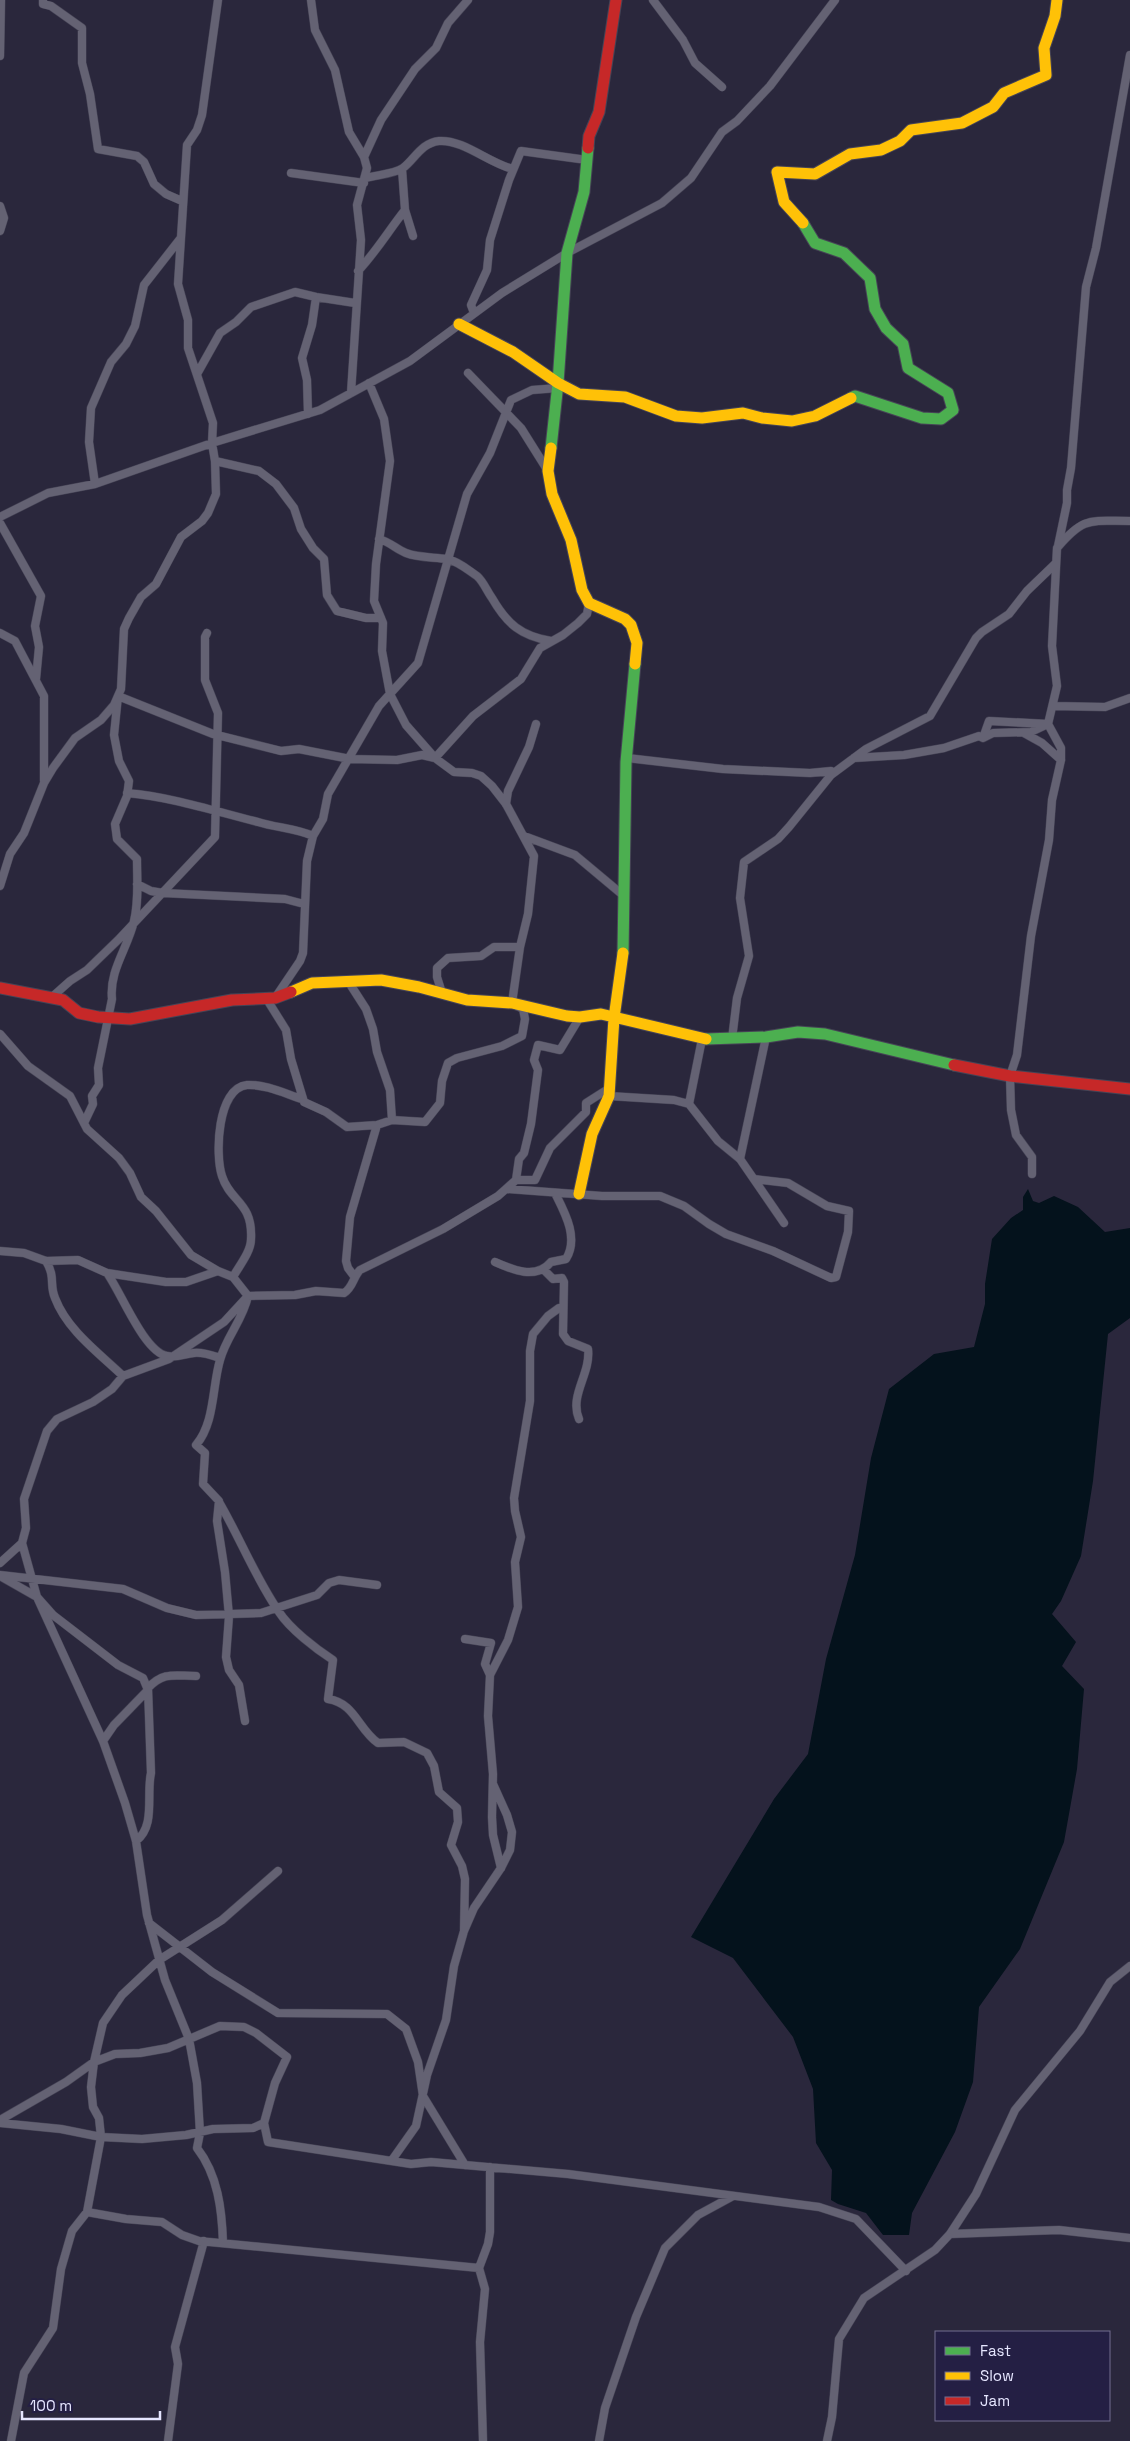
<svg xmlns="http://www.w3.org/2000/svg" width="1130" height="2441" font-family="'Space Grotesk',sans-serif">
	<rect width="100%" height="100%" fill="#2a273c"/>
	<path fill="#04121c" d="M1028 1189 1033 1201 1039 1203 1054 1196 1078 1207 1105 1232 1130 1228V1318L1108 1334 1093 1481 1081 1556 1061 1601 1052 1614 1076 1642 1062 1666 1084 1689 1077 1769 1064 1842 1020 1949 979 2007 973 2082 955 2132 912 2213 909 2235H883L866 2213 838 2204 831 2200 832 2170 816 2143 813 2089 793 2037 733 1958 691 1937 774 1799 808 1754 826 1659 855 1555 871 1458 889 1389 934 1354 974 1347 985 1304V1284L992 1239 1011 1218 1023 1210V1197Z"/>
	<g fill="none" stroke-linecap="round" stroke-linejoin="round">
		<defs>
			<path id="street" d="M43 0V4L51 6 82 28V63L90 94 98 149 137 156 144 162 154 184 166 194 182 201
				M311 0 315 30 335 70 349 132 364 157 367 168 357 205 361 240 351 393
				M653 0 683 40 695 63 722 87
				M0 56 1 0
				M364 157 381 120 415 69 436 48 448 23 468 0
				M402 169 405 210 413 236
				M291 173 364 183
				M366 178C376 175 394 174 403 168 415 159 421 143 439 141 463 139 490 164 513 169
				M0 206 4 218 0 231
				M358 271C376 252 389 230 405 210
				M474 313 471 305 487 270 490 240 509 180 521 151 587 160
				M468 373 521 428 548 471
				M197 374 220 333 236 322 251 307 295 292 316 297 355 303
				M369 383 384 419 390 461 376 564 374 601 383 623 382 651 390 694 406 725 435 758 473 716 521 679 540 648 563 635 578 623 587 614 589 603
				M308 414 307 380 302 358 312 325 316 297
				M215 461 259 471 276 484 294 508 301 529 313 548 324 559 327 595 337 611 366 618H381
				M95 484 89 442 91 408 111 362 126 344 135 326 144 285 180 239
				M0 517 48 493 95 484 212 443 320 410 410 361 502 293 567 253 662 203 691 178 722 132 737 121 770 86 835 0
				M0 523 41 596 35 626 39 647 36 679
				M379 539C390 542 396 549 406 553 419 558 434 557 447 559 458 561 468 570 477 576 483 581 487 591 492 598 507 624 521 636 551 641
				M1058 546 1067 503V490L1071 468 1086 287 1096 248 1130 55
				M0 633 15 641 44 696V781
				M1053 706 1105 707 1130 698
				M1024 733 1042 743 1061 760
				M983 738 989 721 1048 724
				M627 758 723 769 810 773 831 771
				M854 758 904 755 944 748 979 736 983 738 993 733 1031 732 1048 724
				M127 793C172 797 214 811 258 822 277 828 295 828 313 836
				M506 804 508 791 529 747 536 724
				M524 836 575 855 624 896
				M137 884 151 891 163 893 285 899 304 904
				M0 886 10 854 24 833 44 783 53 768 75 738 101 720 114 705 121 689 124 629 129 618 141 597 156 584 181 537 202 521 208 513 216 494 215 461 212 443 213 423 188 348V320L178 284 187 145 197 130 202 115 218 0
				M348 981 366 1009 373 1029 377 1052 390 1090 392 1120
				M442 993 437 977V968L448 958 481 956 494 947H520
				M52 997 70 981 87 970 119 939 215 837 218 713 205 680V637L207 633
				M266 998 286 1030 291 1059 304 1102 326 1112 347 1127 377 1125
				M275 998 300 961 303 953 307 861 313 836 323 819 328 794 379 706 418 663 467 494 490 453 511 400 532 390 558 388
				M0 1034 28 1066 70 1096 87 1129 119 1158 130 1173 141 1197 156 1211 191 1255 218 1271 233 1277 248 1296C243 1320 226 1337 220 1360 212 1387 215 1423 196 1445L205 1453 203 1484 219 1501 217 1521 225 1572 229 1616 226 1657 229 1670 239 1685 245 1721
				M732 1039 737 998 749 956 740 898 744 862 778 839 789 827 831 775 866 749 930 716 976 638 982 632 1009 614 1027 591 1055 564
				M609 1096 674 1100 689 1104 718 1141 740 1159 784 1223
				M689 1104 702 1039
				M84 1123 93 1104 92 1096 99 1085 98 1068 112 999C109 970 128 948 134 921 139 901 137 879 137 859L117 839 115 824 127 796 129 781 119 761 114 735 118 696 213 734 281 751 299 749 350 759 397 760 422 755 435 758 454 772 472 773 481 776 492 786 506 804 534 856 528 914 520 947 512 1003
				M740 1159 766 1037
				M1032 1174V1157L1016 1135 1011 1110 1010 1076 1017 1055 1031 936 1049 840 1052 800 1061 760V748L1048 724 1057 686 1052 646 1057 548C1084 516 1090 521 1130 521
				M516 1180 519 1159 524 1153 531 1124 538 1070 534 1060 538 1045 560 1050 580 1017
				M507 1189 602 1196H660L684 1206 709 1224 726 1234 773 1251 831 1278 836 1277 848 1232 849 1211 827 1206 788 1183 754 1179
				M0 1251 24 1253 46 1261 78 1260 107 1273 166 1282H186L218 1271
				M46 1261C56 1278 49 1284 55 1298 67 1330 99 1353 123 1376
				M495 1262C513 1270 536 1280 551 1262L566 1259C579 1238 565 1213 555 1193
				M544 1270 553 1279 562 1278 564 1282 563 1334 568 1341 588 1349C591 1374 569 1395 579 1419
				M107 1273C121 1292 144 1352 167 1356 176 1358 185 1354 194 1353 203 1352 211 1355 220 1358
				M354 1276 348 1268 346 1261 350 1217 377 1125 392 1120 425 1122 440 1103 442 1081 448 1063 457 1058 502 1046 522 1036 525 1019 523 1009 517 1006
				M233 1277C239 1266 251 1252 251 1239 253 1202 230 1202 222 1176 215 1155 217 1088 247 1085 265 1084 286 1094 302 1099
				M219 1502C240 1538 255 1577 279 1612 290 1629 316 1649 333 1660L328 1699C355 1703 358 1729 378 1743L404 1742 427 1753 434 1766 439 1792 457 1808 458 1822 451 1845 462 1866 465 1879 464 1931
				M22 1543 37 1597 53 1615 118 1665 143 1678 148 1690 114 1725 103 1741
				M0 1563 22 1543 26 1528 24 1499 47 1431 57 1419 93 1402 112 1389 123 1376 169 1359 224 1322 248 1296 295 1295 316 1291 344 1293C353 1288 353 1277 360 1270L443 1229 498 1196 516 1180H535L550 1148 586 1112V1103L608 1089
				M0 1575 123 1589 167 1608 196 1615 261 1613 317 1595 329 1583 339 1580 377 1585
				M0 1576 37 1597 103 1741 125 1803 136 1841 147 1915 165 1980 189 2039 197 2083 200 2133 197 2148C218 2175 222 2210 223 2243
				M465 1639 491 1643 485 1664 490 1675 488 1716 493 1774 492 1817 493 1835 501 1868
				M490 1675 508 1640 518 1607 515 1562 521 1537 515 1511 514 1498 530 1401V1351L533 1334 548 1316 559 1308 562 1309
				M136 1841C156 1826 146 1795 151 1773L148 1688C164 1671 175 1676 196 1676
				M149 1923 212 1972 278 2013 387 2014 406 2029 418 2062 423 2096 465 2165
				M0 2120 66 2082 94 2062 115 2054 140 2053 168 2048 220 2026 244 2027 256 2033 287 2057 275 2083 264 2123 253 2128 213 2129 186 2135 142 2139 101 2137 87 2212 72 2231 61 2269 53 2328 24 2373 11 2441
				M0 2123 61 2129 101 2137 99 2118 93 2107 91 2087 94 2062 103 2023 122 1995 159 1960 222 1920 278 1871
				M264 2123 268 2142 411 2164 431 2162 568 2174 819 2207 856 2219 906 2271
				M392 2160 416 2126 427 2075 446 2020 454 1966 464 1931 474 1908 501 1868 510 1850 512 1832 507 1815 493 1784
				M87 2212 126 2219 162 2222 182 2235 199 2241 479 2268
				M950 2234 1059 2230 1130 2238
				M168 2441 178 2364 175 2347 204 2241
				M483 2441 480 2342 485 2289 479 2268 488 2244 490 2232V2167
				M599 2441 605 2408 636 2317 665 2248 698 2215 733 2196
				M827 2441 832 2417 839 2339 864 2298 935 2250 950 2234 976 2194 1015 2110 1080 2031 1110 1982 1130 1966"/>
			<path id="fast" d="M803 223 815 243 844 253 870 278 875 309 886 328 903 344 908 368 948 393 953 410 941 419 922 418 855 396 851 398
				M551 448 558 383 567 253 584 192 588 148
				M623 953 626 762 635 664
				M706 1039 766 1037 798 1032 825 1034 954 1065"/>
			<path id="slow" d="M803 223 784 202 777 172 815 174 850 154 881 150 900 141 911 130 962 123 993 107 1004 93 1046 75 1044 48 1055 16 1057 0
				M459 324 513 352 558 383 579 394 625 397 676 416 702 418 743 413 762 418 792 421 815 416 851 398
				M551 448 548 471 552 494 571 540 582 590 589 603 625 619 631 625 637 643 635 664
				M291 992 312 983 381 980 419 987 467 1000 512 1003 567 1016 580 1017 601 1014 706 1039
				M579 1194 592 1134 609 1096 614 1018 623 953"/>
			<path id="jam" d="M588 148 589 136 599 112 616 0
				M0 988 63 1000 79 1013 98 1017 130 1019 232 1000 275 998 291 992
				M954 1065 1010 1076 1130 1089"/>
		</defs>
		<use href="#street" stroke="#464456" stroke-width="9"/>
		<use href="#fast" stroke="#464456" stroke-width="13"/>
		<use href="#slow" stroke="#464456" stroke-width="13"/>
		<use href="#jam" stroke="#464456" stroke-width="13"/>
		<use href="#street" stroke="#646273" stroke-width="8"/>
		<use href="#fast" stroke="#4caf50" stroke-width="11"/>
		<use href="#slow" stroke="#ffc107" stroke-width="11"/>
		<use href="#jam" stroke="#c62828" stroke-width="11"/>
	</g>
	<rect x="935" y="2331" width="175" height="90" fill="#241f44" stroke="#726f8f"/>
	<rect x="945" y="2347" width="25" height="8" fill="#4caf50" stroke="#726f8f"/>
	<text x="980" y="2356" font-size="15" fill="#e6e6ff">Fast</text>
	<rect x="945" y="2372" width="25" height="8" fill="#ffc107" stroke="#726f8f"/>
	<text x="980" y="2381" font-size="15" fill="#e6e6ff">Slow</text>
	<rect x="945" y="2397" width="25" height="8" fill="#c62828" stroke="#726f8f"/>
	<text x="980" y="2406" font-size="15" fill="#e6e6ff">Jam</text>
	<path d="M22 2411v8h138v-8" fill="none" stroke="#e6e6ff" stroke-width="2.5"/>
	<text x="30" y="2411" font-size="15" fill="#e6e6ff" stroke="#241f44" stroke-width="4" paint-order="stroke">100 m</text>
</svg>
